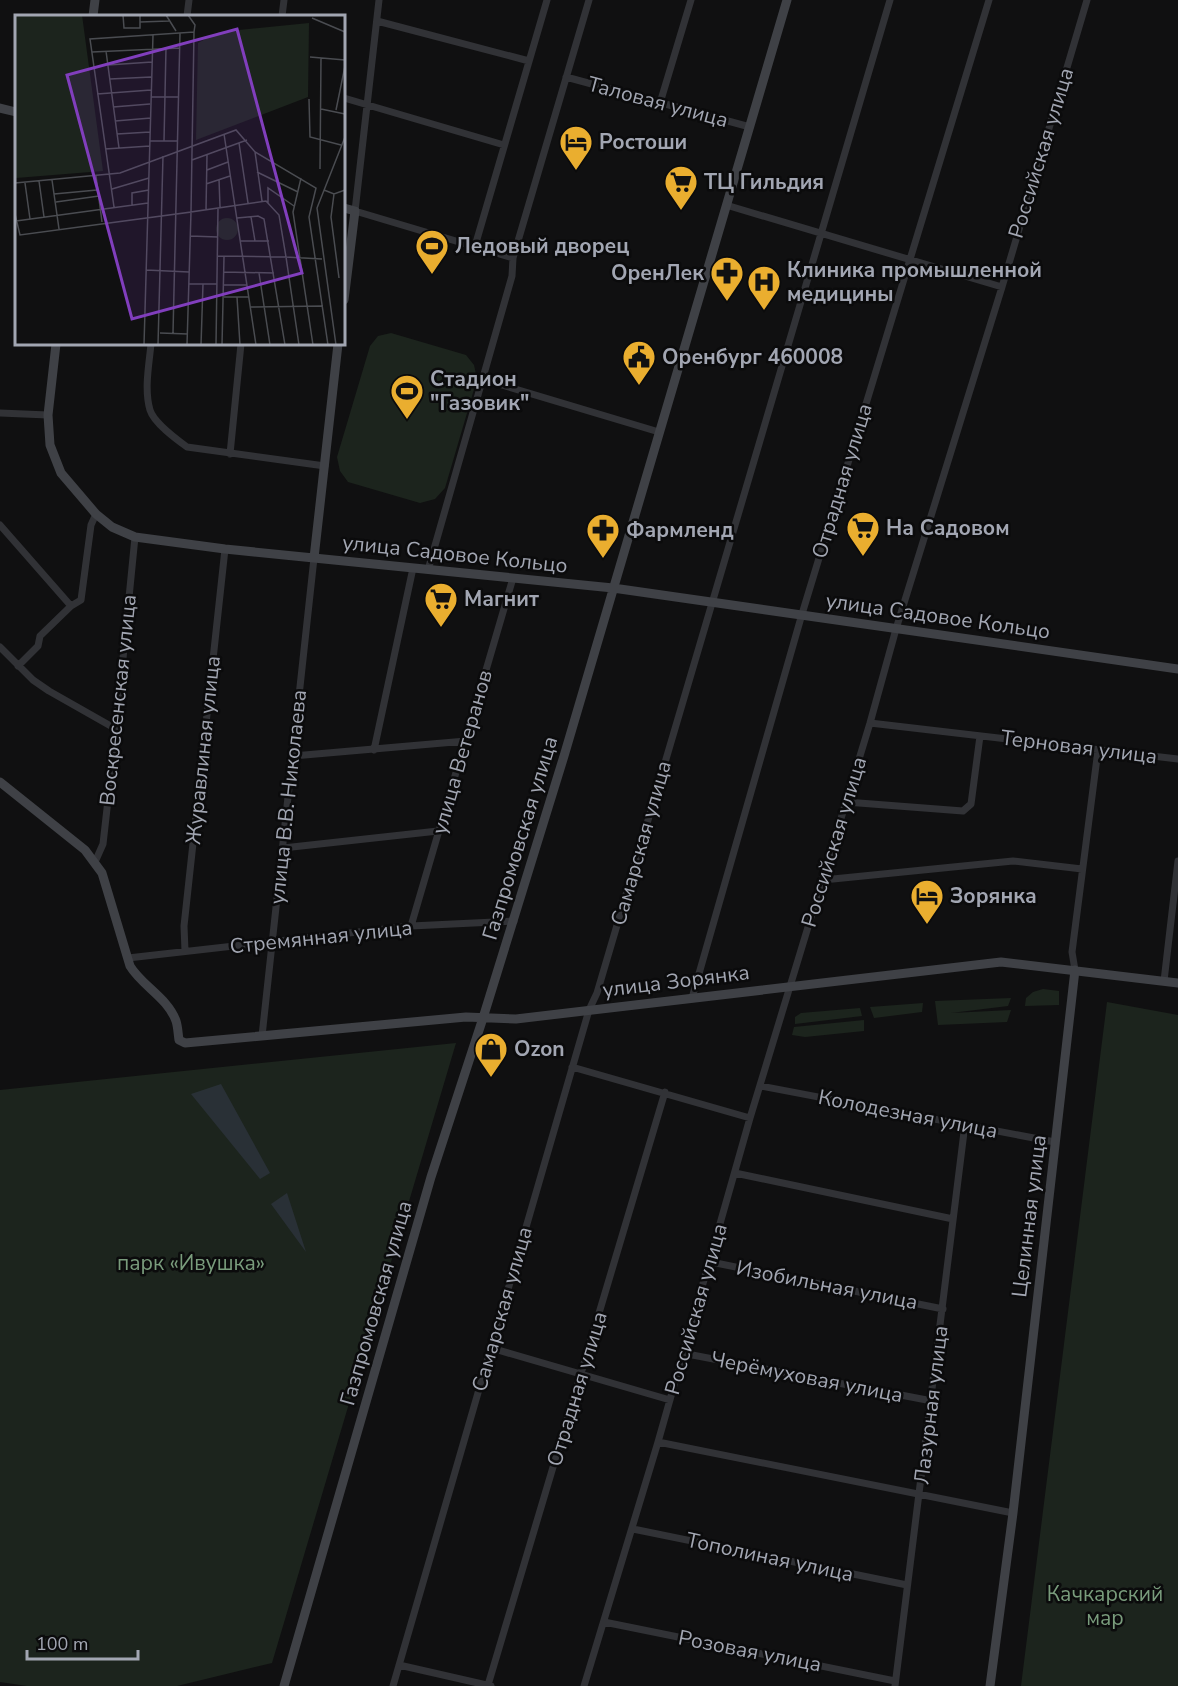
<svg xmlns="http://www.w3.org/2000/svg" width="1178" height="1686" font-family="'Nunito Sans',sans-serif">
	<rect width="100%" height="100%" fill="#101011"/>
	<path fill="#1c241d" d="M391 333 466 355 474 365 477 379 445 488 435 499 420 503 348 482 340 471 337 457 370 346 378 336Z
		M1043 989 1059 991V1005L1025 1006 1026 998 1033 992Z
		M1011 998 1008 1006 951 1013 1011 1010 1007 1022 938 1025 935 1001Z
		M1107 1002 1178 1015V1686H1021Z
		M923 1003 922 1012 874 1018 870 1007Z
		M860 1008 862 1016 795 1024V1017L801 1013Z
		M864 1020V1031L805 1037 792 1035 794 1027Z
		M456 1043 272 1663 177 1686H27L0 1682V1090Z"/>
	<path fill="#293036" d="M221 1084 270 1173 260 1179 191 1094Z
		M287 1193 306 1252 271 1204Z"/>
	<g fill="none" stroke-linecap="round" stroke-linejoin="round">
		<path stroke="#313236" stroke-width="7" d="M379 0 355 211 513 258
			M187 16 189 0
			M282 16 284 0
			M377 21 529 61
			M566 77 750 127
			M344 98 504 145
			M660 103 691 0
			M726 205 1002 287
			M475 246 547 0
			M151 344C149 365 144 389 150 410 154 423 176 439 187 447L325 466
			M482 379 659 432
			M0 413 48 415
			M230 454 241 344
			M0 525 71 606 81 600 91 525 96 514
			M428 570 512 276 513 258 589 0
			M0 647 33 680 49 691 116 729
			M18 666 38 646 40 636 71 606
			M870 723 1178 759
			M374 750 413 568
			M293 756 466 741
			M846 802 963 811 971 804 980 736
			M283 848 438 831
			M95 862 103 844 116 729 135 537
			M823 880 1013 861 1082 869
			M411 926 513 578
			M185 951 184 926 225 549
			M128 958 411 926 514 921
			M1075 970 1072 952 1098 750
			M1164 981 1178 861
			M692 998 802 614 989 0
			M262 1036 314 558
			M572 1067 750 1118
			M761 1086 1055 1142
			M735 1173 953 1219
			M711 1262 943 1309
			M491 1348 670 1400
			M682 1353 932 1401
			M658 1442 1013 1513
			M633 1529 907 1585
			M604 1622 895 1681
			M399 1665 491 1686
			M488 1685 665 1092
			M393 1686 589 1010 597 993 890 0
			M584 1686 658 1442 750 1118 870 723 896 629 1002 287 1087 0
			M895 1686 965 1124"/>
		<path stroke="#3f4146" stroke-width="9" d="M93 16 95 0
			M0 108 16 112
			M344 208 355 211 344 300
			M56 344 48 415 50 445 61 473 96 514 112 527 135 537 225 549 613 588 1178 669
			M314 558 338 344
			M0 782 85 850 102 873 130 966C142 986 168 998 176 1021 178 1027 178 1034 179 1040L185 1043 466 1017 516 1019 1001 962 1178 983
			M284 1686 431 1177 483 1018 564 756 787 0
			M990 1686 1013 1513 1075 970"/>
	</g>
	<defs>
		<symbol id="hotel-pin" viewBox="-11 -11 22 30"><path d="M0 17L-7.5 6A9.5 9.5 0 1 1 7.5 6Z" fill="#eaae2f" stroke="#0b0b0c"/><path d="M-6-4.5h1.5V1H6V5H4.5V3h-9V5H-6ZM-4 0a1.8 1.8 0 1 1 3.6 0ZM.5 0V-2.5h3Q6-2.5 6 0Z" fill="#111"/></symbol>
		<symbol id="supermarket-pin" viewBox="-11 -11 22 30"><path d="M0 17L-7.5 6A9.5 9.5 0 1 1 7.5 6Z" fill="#eaae2f" stroke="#0b0b0c"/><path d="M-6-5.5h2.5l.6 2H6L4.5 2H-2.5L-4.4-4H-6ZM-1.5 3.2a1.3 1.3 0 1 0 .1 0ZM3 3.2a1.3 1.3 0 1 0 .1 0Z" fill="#111"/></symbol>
		<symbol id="stadium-pin" viewBox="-11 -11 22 30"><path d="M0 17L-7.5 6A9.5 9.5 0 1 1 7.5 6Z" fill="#eaae2f" stroke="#0b0b0c"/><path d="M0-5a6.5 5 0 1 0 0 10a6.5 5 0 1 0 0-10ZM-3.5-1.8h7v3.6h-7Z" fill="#111"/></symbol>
		<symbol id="pharmacy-pin" viewBox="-11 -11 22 30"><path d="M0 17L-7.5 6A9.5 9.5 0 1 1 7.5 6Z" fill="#eaae2f" stroke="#0b0b0c"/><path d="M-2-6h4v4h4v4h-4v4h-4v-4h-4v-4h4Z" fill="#111"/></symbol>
		<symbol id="hospital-pin" viewBox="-11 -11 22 30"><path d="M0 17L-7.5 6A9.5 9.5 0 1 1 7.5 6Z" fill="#eaae2f" stroke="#0b0b0c"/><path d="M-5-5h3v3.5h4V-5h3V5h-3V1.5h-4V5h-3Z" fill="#111"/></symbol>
		<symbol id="civic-pin" viewBox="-11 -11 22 30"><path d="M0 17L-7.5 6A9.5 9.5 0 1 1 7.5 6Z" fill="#eaae2f" stroke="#0b0b0c"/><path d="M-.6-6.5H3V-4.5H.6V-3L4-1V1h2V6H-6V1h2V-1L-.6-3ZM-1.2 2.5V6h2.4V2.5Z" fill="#111"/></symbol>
		<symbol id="shop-pin" viewBox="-11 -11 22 30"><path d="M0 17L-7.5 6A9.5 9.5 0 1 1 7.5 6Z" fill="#eaae2f" stroke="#0b0b0c"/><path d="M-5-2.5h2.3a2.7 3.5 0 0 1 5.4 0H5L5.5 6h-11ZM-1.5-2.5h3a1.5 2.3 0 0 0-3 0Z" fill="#111"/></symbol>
	</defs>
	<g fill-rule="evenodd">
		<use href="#hotel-pin" x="557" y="123" width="38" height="52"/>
		<use href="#supermarket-pin" x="662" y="163" width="38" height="52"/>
		<use href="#stadium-pin" x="413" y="227" width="38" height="52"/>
		<use href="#pharmacy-pin" x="708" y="254" width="38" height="52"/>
		<use href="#hospital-pin" x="745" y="263" width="38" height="52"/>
		<use href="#civic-pin" x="620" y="338" width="38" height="52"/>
		<use href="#stadium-pin" x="388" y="372" width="38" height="52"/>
		<use href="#supermarket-pin" x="844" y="509" width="38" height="52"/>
		<use href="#pharmacy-pin" x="584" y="511" width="38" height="52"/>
		<use href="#supermarket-pin" x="422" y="580" width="38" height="52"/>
		<use href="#hotel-pin" x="908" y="877" width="38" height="52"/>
		<use href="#shop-pin" x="472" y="1030" width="38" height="52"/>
	</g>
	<g text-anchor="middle" stroke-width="5" stroke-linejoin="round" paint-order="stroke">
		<g font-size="21" fill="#a2a6b2" stroke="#0b0b0c">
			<text transform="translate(658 102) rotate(15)" y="7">Таловая улица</text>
			<text transform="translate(1041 153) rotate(-73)" y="7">Российская улица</text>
			<text transform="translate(842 481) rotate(-73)" y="7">Отрадная улица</text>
			<text transform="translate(455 554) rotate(6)" y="7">улица Садовое Кольцо</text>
			<text transform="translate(938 616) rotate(8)" y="7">улица Садовое Кольцо</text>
			<text transform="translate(118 700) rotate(-84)" y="7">Воскресенская улица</text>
			<text transform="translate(1079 747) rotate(7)" y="7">Терновая улица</text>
			<text transform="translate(203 750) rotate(-84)" y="7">Журавлиная улица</text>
			<text transform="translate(462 752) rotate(-74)" y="7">улица Ветеранов</text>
			<text transform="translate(288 797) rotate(-84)" y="7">улица В.В. Николаева</text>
			<text transform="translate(520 838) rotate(-73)" y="7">Газпромовская улица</text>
			<text transform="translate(834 842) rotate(-73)" y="7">Российская улица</text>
			<text transform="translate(641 843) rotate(-74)" y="7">Самарская улица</text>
			<text transform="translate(321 937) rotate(-6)" y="7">Стремянная улица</text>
			<text transform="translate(676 981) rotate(-7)" y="7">улица Зорянка</text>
			<text transform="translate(908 1114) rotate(11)" y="7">Колодезная улица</text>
			<text transform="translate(1029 1216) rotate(-83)" y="7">Целинная улица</text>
			<text transform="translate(827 1285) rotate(11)" y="7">Изобильная улица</text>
			<text transform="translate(376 1303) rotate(-74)" y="7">Газпромовская улица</text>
			<text transform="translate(502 1309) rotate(-74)" y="7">Самарская улица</text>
			<text transform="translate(696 1309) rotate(-74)" y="7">Российская улица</text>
			<text transform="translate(807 1377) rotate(11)" y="7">Черёмуховая улица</text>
			<text transform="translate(577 1389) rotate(-73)" y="7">Отрадная улица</text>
			<text transform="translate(931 1405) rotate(-83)" y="7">Лазурная улица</text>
			<text transform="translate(770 1557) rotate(12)" y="7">Тополиная улица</text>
			<text transform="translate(750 1651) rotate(11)" y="7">Розовая улица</text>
		</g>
		<g font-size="21" font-weight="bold" fill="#a2a6b2" stroke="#0b0b0c" text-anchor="start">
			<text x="599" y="149">Ростоши</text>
			<text x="704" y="189">ТЦ Гильдия</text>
			<text x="455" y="253">Ледовый дворец</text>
			<text x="787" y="277">Клиника промышленной<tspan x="787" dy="24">медицины</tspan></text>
			<text x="704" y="280" text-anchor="end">ОренЛек</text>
			<text x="662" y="364">Оренбург 460008</text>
			<text x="430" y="386">Стадион<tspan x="430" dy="24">"Газовик"</tspan></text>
			<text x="886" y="535">На Садовом</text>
			<text x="626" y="537">Фармленд</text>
			<text x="464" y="606">Магнит</text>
			<text x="950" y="903">Зорянка</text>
			<text x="514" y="1056">Ozon</text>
		</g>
		<g font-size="21" fill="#799c7c" stroke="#0b0b0c">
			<text x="191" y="1270">парк «Ивушка»</text>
			<text x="1105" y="1601">Качкарский<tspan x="1105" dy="24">мар</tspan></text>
		</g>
	</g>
	<g transform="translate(15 15)">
		<rect width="330" height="330" fill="#101011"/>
		<path d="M0 0H67L88 156 1 163 0 167ZM294 8 293 82 181 125 183 28 204 17ZM201 214a11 11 0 1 1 22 0a11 11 0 1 1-22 0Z" fill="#1c241d"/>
		<path fill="none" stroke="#4a4c51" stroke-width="1.5" d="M108 0 109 13H125V0M151 0 161 16M173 0 180 10 179 17M297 3 330 17M125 7 154 6M91 36 104 133M77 37 165 33M295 42 330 45M93 50 137 47M95 64 136 62M82 79 136 75M136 82H164M294 84 295 122 326 130M98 92 135 89M306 94 330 99M321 95 330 51M100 106 136 103M102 119 135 117M209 119 241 330M135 126H163M149 126 151 33M224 128 233 188M90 134 135 131M240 137 247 186M177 145 232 125M305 154 306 43M192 155 213 147M242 157 283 177M81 161 87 207M286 163 278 197 298 330M204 164 205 192M37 165 44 214M24 166 29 202M0 168 105 158 221 115 240 137 301 173 294 202 313 330M10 168 15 204M191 169 215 161M97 174 134 163M309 175 319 179 330 175M39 179 82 175M319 179 316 202 324 263M41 187 84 181M253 188V173L279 191M117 190V178L134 175M191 195 192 140M0 199 5 220 176 197 179 17 75 24 99 192M236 202 240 226M222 203 243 201 249 204 270 330M1 206 133 188M175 221 203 222M225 226H254M203 241 271 242 284 330M131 255 174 257M209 257 259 258M244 258 255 330M174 269H202M208 270H232M209 282H234M222 282 225 330M235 292 308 291M145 318 173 319M158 318 165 18M129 330 138 20M143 330 148 141M172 330 176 197 251 186 264 200 271 242 307 244M186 330 188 269M201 330 203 194M207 330 209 242M321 330 302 193 330 122"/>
		<path fill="#813ebd" fill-opacity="0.15" stroke="#813ebd" stroke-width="3" d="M222 14 287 258 117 304 52 60Z"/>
		<rect width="330" height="330" fill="none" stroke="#a2a6b2" stroke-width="3"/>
	</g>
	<path d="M27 1650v9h111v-9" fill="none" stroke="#a2a6b2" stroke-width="3"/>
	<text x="36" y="1650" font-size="18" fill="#a2a6b2" stroke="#0b0b0c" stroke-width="4.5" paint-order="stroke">100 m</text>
</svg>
